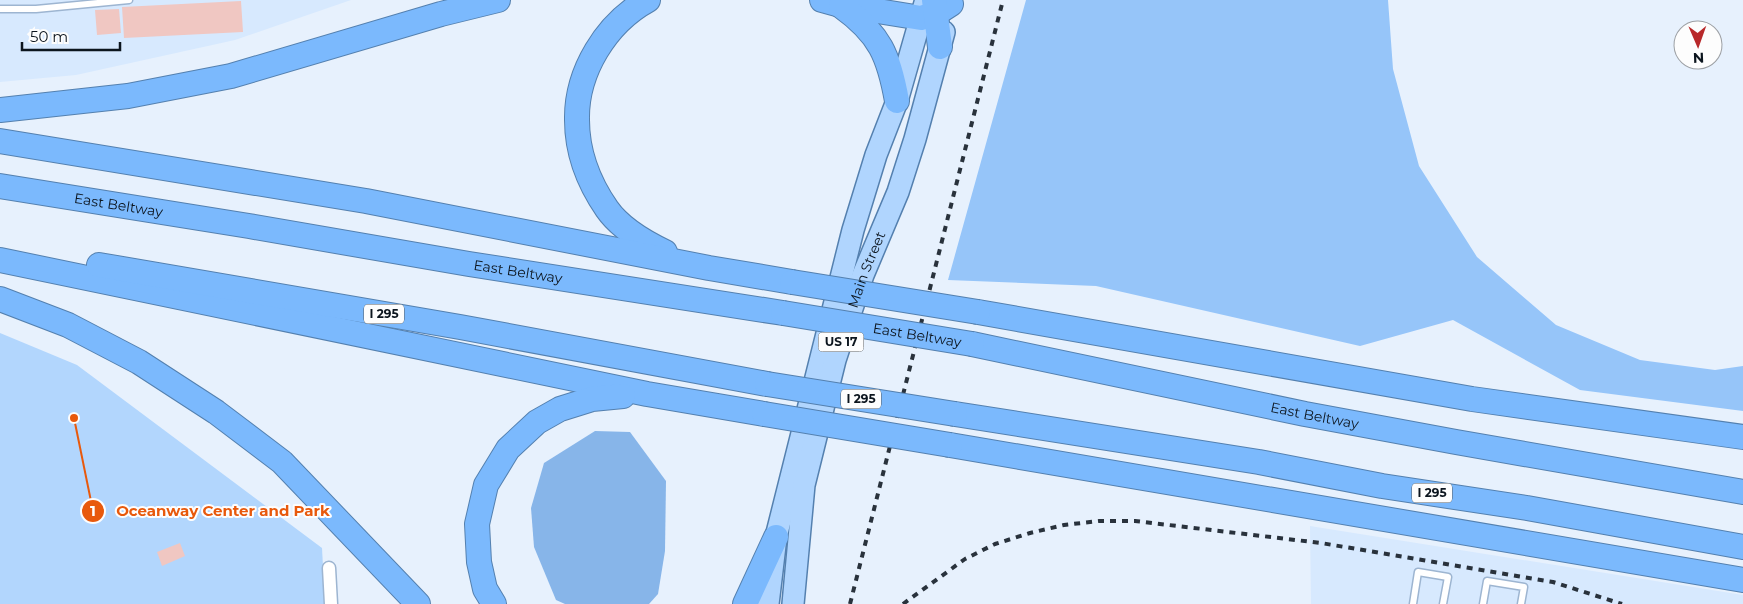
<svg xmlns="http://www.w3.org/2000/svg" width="1743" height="604" font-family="Montserrat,sans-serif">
	<rect width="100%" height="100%" fill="#e7f1fd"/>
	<path fill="#d7e9fe" d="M0 0H351L235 40 76 75 0 82Z
		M1310 526 1743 595V604H1311Z"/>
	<path fill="#b2d6fd" d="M0 333 77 365 322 548 325 604H0Z"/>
	<path fill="#96c5f9" d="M1026 0H1388L1393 69 1419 166 1477 257 1556 325 1640 360 1715 370 1743 366V411L1580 390 1453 320 1360 346 1096 286 948 280Z"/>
	<path fill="#87b5e9" d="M595 431 630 432 666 481 665 551 658 594 649 604H565L556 600 534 547 531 508 544 463Z"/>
	<path fill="#f0c7c2" d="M241 1 243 32 124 38 122 7Z
		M119 9 121 33 97 35 95 10Z
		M180 543 185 556 162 566 157 552Z"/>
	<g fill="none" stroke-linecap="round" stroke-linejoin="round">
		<defs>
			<path id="service" d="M0 9H36L129 0
				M1413 604 1418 572 1448 577 1443 604
				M1483 604 1487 581 1524 587 1521 604"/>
			<path id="minor" d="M329 568 331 604"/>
			<g id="primary">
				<path d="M768 604 776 537 853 230 876 155 897 101 925 3"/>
				<path id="s1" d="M793 604 804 485 835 360 863 275 898 192 915 139 944 32"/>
			</g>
			<g id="motorway">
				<path d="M648 0C606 23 576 72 577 120 577 152 589 183 607 209 621 229 644 242 665 252"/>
				<path d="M822 0 840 5 921 18 937 13 951 4"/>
				<path d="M934 0 940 47"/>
				<path d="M841 6C880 34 889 56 897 101"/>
				<path d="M0 110 128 96 231 76 441 14 498 0"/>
				<path d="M0 141 366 201 709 268 792 282"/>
				<path id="s2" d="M0 186 249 226 469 264 783 313"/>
				<path d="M0 260 647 394 764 414"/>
				<path d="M99 265 460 327 767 384"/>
				<path d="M0 299 68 325 139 362 216 412 282 462 418 604"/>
				<path d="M978 312 1472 399 1743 437"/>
				<path id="s3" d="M972 344 1305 414 1456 442 1743 492"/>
				<path d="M955 414 1259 462 1382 486 1527 508 1743 547"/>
				<path d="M950 445 1743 580"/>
				<path d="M494 604 485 589 479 562 477 524 486 485 508 449 537 422 560 409 592 399 623 396"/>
				<path d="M745 604 776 537"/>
			</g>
		</defs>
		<use href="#service" stroke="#9db5d1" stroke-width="9"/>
		<use href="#minor" stroke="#9db5d1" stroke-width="15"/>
		<use href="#primary" stroke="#5480af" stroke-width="24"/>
		<use href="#motorway" stroke="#5480af" stroke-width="26"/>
		<use href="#service" stroke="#fff" stroke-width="6"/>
		<use href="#minor" stroke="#fff" stroke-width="12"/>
		<use href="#primary" stroke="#b0d5fe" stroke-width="21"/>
		<use href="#motorway" stroke="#7bb9fd" stroke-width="24"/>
		<path stroke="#29323c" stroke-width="4" stroke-dasharray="6 6" stroke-linecap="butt" d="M850 604 1003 0
			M903 604 965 559 995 544 1030 533 1064 525 1099 521H1135L1321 543 1553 582 1622 604"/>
		<defs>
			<g id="motorway-bridge">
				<path d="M792 282 978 312"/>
				<path id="s4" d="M783 313 972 344"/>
				<path d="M767 384 955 414"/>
				<path d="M764 414 950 445"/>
			</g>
		</defs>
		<use href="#motorway-bridge" stroke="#5480af" stroke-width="26" stroke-linecap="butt"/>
		<use href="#motorway-bridge" stroke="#7bb9fd" stroke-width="24"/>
	</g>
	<g text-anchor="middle" stroke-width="4" stroke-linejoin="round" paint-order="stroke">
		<g fill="#fdfdfd" stroke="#545b61" stroke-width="1">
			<rect x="364" y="304.5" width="40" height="19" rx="4"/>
			<rect x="818.5" y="332.5" width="45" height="19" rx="4"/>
			<rect x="841" y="389.5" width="40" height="19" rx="4"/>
			<rect x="1412" y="483.5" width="40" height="19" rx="4"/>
		</g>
		<g font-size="12" font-weight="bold" fill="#0c151e">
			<text x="384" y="318">I 295</text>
			<text x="841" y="346">US 17</text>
			<text x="861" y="403">I 295</text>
			<text x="1432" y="497">I 295</text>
		</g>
		<g font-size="14" fill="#0c151e" stroke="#fdfdfd">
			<text dy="5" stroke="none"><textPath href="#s2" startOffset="120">East Beltway</textPath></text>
			<text dy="5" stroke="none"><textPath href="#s1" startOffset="344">Main Street</textPath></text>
			<text dy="5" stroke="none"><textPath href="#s2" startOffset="525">East Beltway</textPath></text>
			<text dy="5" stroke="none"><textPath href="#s4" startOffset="136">East Beltway</textPath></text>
			<text dy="5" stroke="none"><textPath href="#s3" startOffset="350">East Beltway</textPath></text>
		</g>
	</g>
	<path fill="none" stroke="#e8590c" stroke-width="2" d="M74 418L93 511"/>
	<g fill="#e8590c" stroke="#fdfdfd" stroke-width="2">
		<circle cx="74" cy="418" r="5"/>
		<circle cx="93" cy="511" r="12"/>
	</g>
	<g font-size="15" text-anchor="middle" font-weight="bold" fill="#fff">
		<text x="93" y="516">1</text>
	</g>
	<g font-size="15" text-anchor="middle" font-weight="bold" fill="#e8590c" stroke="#fdfdfd" stroke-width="4" stroke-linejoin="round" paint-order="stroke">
		<text x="223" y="516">Oceanway Center and Park</text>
	</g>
	<g transform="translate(1698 45) rotate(178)"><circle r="24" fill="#fdfdfd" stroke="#9da0a4"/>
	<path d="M0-4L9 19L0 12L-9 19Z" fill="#b8282a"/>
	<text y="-8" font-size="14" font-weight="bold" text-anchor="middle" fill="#0c151e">N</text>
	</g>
	<path d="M22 42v8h98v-8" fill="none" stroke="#0c151e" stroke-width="2.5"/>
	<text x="30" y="42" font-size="15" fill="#0c151e" stroke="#fdfdfd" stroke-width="4" paint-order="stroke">50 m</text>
</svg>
